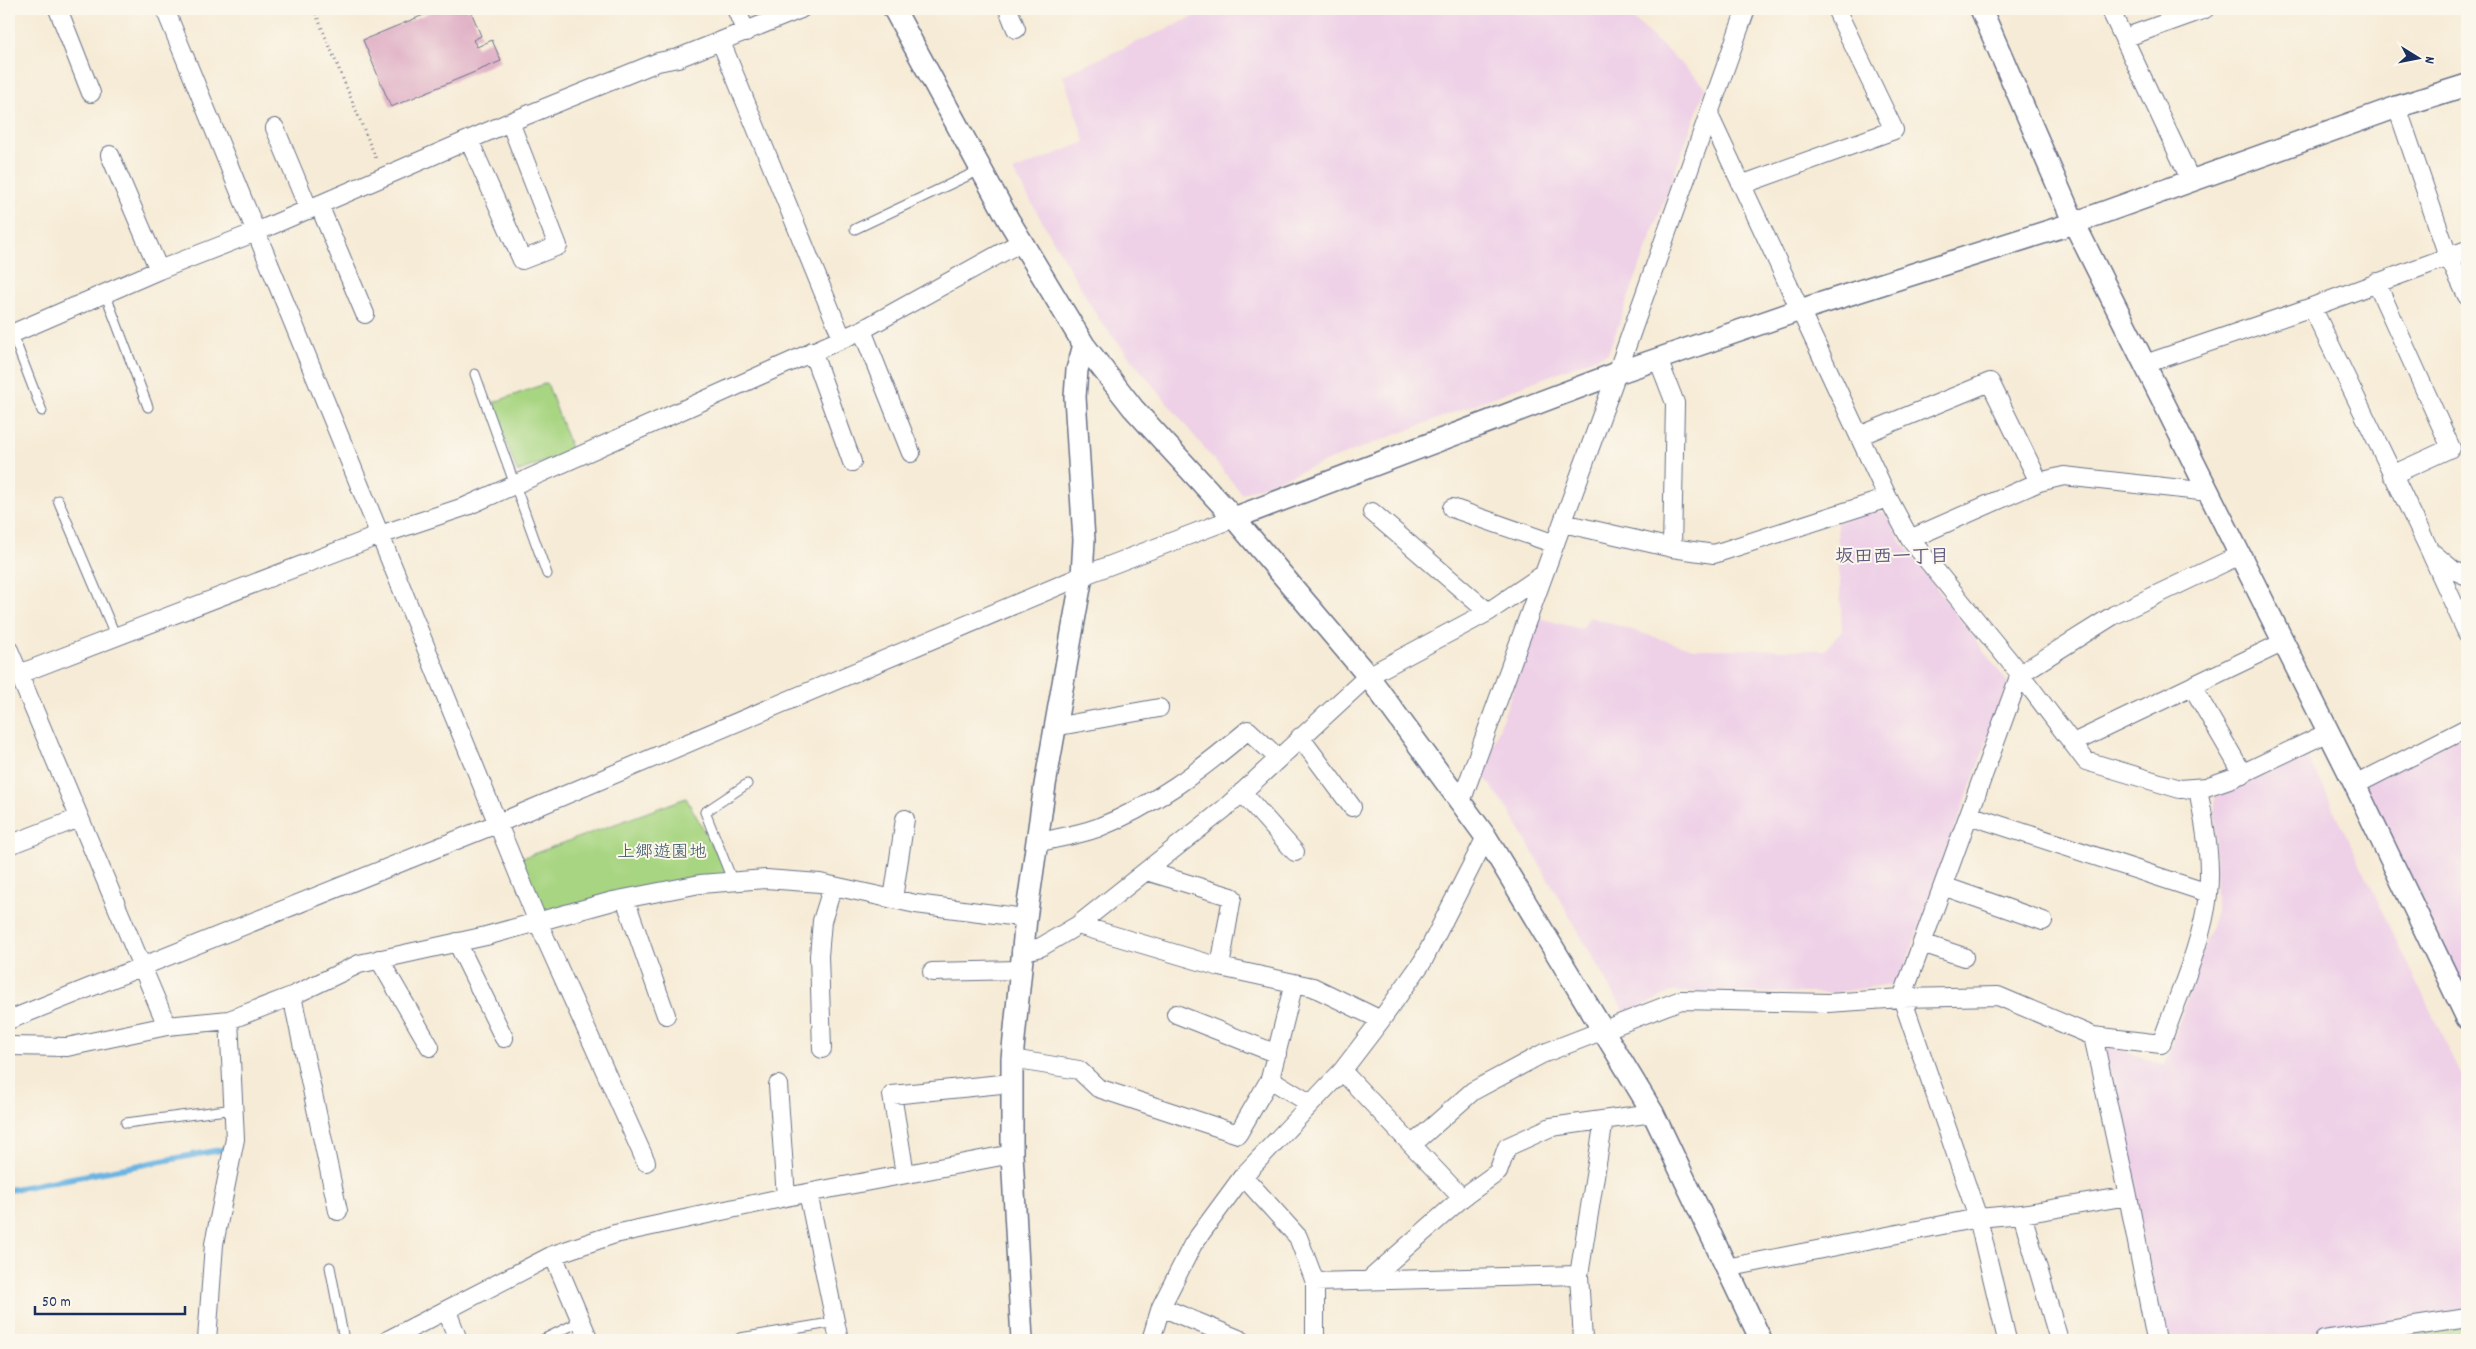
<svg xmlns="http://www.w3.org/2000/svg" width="2476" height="1349" font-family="Dekko,'Klee One',sans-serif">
	<rect width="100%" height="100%" fill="#fbf7ec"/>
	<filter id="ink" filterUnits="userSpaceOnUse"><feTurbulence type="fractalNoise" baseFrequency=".02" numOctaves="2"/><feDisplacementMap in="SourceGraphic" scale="10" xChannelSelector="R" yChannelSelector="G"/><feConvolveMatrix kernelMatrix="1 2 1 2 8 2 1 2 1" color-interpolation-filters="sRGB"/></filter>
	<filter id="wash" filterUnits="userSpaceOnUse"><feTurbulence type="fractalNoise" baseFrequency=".0096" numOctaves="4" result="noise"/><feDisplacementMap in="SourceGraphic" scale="20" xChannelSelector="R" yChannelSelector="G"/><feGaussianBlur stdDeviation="1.12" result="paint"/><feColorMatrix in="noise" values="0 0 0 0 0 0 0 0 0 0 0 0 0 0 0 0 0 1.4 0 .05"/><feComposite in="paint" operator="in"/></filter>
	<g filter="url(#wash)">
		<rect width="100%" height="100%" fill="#f6ebd6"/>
		<path fill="#eed0e7" d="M1211 9H1623L1706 87 1608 353 1242 494 1100 321 1013 171 1085 142 1063 75Z
			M1870 509 1885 513 1900 540 2008 683 1899 983 1830 993 1671 992 1626 1015 1509 811 1483 775 1538 618 1582 629 1590 617 1693 649 1825 650 1842 630 1837 523Z
			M2467 728V1018L2356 785Z
			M2308 755 2467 1087V1311L2274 1340H2164L2103 1044 2165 1065 2216 911 2215 797Z"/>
		<path fill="#a8d581" stroke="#628270" d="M547 383 572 451 517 472 492 403Z
			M686 798 733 882 538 922 514 861Z
			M2467 1327V1340H2381Z"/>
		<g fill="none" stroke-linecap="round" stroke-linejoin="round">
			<path stroke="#6ab4e2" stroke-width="6" d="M9 1190 225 1149"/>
		</g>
		<g id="blocks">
			<path fill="#dda8c1" d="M438 9H470L481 36 473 40 477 47 492 40 501 61 391 107 363 40Z"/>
		</g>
	</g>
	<g filter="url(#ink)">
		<use href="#blocks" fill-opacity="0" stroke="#687188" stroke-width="1"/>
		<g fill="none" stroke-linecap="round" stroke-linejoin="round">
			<defs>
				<path id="service" d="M855 229 980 170
					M105 293 148 407
					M12 333 42 411
					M475 374 547 574
					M58 500 116 637
					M733 882 705 812 747 784
					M126 1123 234 1109
					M330 1267 344 1340
					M740 1338 836 1322
					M542 1340 581 1321"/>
				<path id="minor" d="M58 9 91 93
					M165 9 538 922 646 1162
					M736 9 746 32
					M1008 9 1016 29
					M2110 9 2191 181
					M2124 38 2205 9
					M721 42 842 338
					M2397 107 2448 256 2467 296
					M1709 115 1888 498 1910 539 2020 674 2086 761 2180 789 2206 787 2235 777 2329 732
					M275 128 309 210
					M469 140 522 260 558 246 510 122
					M110 155 159 270
					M1741 185 1894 130 1836 9
					M319 205 365 314
					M2376 282 2451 448 2392 475
					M2312 307 2429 549 2467 633
					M862 330 911 453
					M9 335 159 270 256 232 510 122 658 62 678 58 801 9
					M812 351 852 462
					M1658 359 1675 403 1672 548
					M2145 364 2312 307 2467 250
					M1859 436 1990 382 2039 482
					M1452 508 1555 544
					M1372 512 1488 612
					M1563 523 1672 548 1714 554 1888 498
					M1910 539 2039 482 2064 476 2209 492
					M2433 553 2453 570 2467 576
					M9 650 167 1026
					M19 674 380 535 467 506 862 330 1021 242
					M2192 686 2243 774
					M1054 727 1159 708
					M1300 737 1352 807
					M2073 743 2284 642
					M2355 785 2467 728
					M1242 792 1295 852
					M1461 802 1617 373 1746 9
					M1969 815 2208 893
					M1037 843C1056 838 1078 835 1097 828 1154 806 1202 769 1248 730L1278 758
					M9 845 79 818
					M1146 871 1232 897 1220 967
					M1943 886 2043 921
					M625 899 666 1015
					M893 899 905 819
					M1078 925 1220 967 1294 983
					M457 942 504 1038
					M1922 943 1964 957
					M1021 952 1041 947 1078 925 1224 809 1368 676 1488 612 1544 574
					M379 959 430 1047
					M932 972 1019 970
					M292 996 338 1211
					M1176 1014 1277 1054
					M9 1020 499 823 1082 576 1234 518
					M2093 1036 2161 1044C2177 998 2203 942 2208 894 2212 858 2204 823 2198 788
					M9 1046 67 1047 167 1026 229 1020 292 996 359 964 486 936 613 901 700 884 766 879 820 883 916 904 1026 918
					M822 1049 819 956 822 921 833 886
					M1012 1059 1079 1070 1098 1088 1238 1134 1270 1079 1294 983 1313 987 1381 1020
					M1342 1071 1462 1198
					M1270 1079 1311 1104
					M778 1085 786 1197
					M1413 1144 1473 1091 1542 1054 1681 1000 1828 1003 1902 998 1998 996 2093 1036 2128 1196 2156 1340
					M905 1174 892 1095 1011 1083
					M1243 1176 1298 1237 1315 1282V1340
					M808 1193 839 1340
					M2022 1214 2059 1340
					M553 1255 589 1340
					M1726 1268 1978 1218 2022 1214 2128 1196
					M1368 1281 1462 1198 1498 1172 1507 1147 1551 1127 1653 1113
					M1315 1282 1579 1275
					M1161 1307 1241 1340
					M447 1311 458 1340
					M207 1340 214 1244 235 1139 229 1020
					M388 1340 553 1255 615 1234 786 1197 1012 1154
					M1151 1340 1161 1307 1193 1244 1243 1176 1342 1071 1381 1020 1423 961 1486 837
					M1583 1340 1579 1275 1604 1120
					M2007 1340 1978 1218 1902 998 2020 674 2114 615 2240 555
					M2324 1340 2467 1318"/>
				<path id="tertiary" d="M894 9 1008 219 1084 345 1133 408 1234 518 1368 676 1486 837 1653 1113 1761 1340
					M1981 9 2074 223 2355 785 2467 1018
					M1234 518 1617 373 1800 310 2074 223 2397 107 2467 85
					M1022 1340 1012 1154V1059L1026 918 1045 785 1082 576 1084 540 1075 397 1077 370 1084 345"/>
			</defs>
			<use href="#service" stroke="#687188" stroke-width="11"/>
			<use href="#minor" stroke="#687188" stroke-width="20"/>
			<use href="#tertiary" stroke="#687188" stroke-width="24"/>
			<path stroke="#687188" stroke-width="3" stroke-dasharray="1 4" stroke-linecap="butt" d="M314 9 377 161"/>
			<use href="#service" stroke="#fff" stroke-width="9"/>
			<use href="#minor" stroke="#fff" stroke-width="18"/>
			<use href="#tertiary" stroke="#fff" stroke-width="21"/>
		</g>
	</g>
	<g text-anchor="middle" stroke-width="4" stroke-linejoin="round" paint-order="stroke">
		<g font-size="18" fill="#3e5867" stroke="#fbf7ec">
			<text x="662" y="857">上郷遊園地</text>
		</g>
		<g font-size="19" font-weight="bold" fill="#5f5981" stroke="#fbf7ec">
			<text x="1892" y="562">坂田西一丁目</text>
		</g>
	</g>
	<rect width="2476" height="1349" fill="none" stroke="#fbf7ec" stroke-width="30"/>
	<g transform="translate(2418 58) rotate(100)" stroke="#fbf7ec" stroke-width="4" paint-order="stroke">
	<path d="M0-4L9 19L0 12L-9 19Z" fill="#1b2f5e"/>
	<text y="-8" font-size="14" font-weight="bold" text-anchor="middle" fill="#1b2f5e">N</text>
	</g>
	<path d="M35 1306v8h150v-8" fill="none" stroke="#1b2f5e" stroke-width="2.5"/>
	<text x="42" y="1306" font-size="15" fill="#1b2f5e" stroke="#fbf7ec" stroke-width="4" paint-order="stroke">50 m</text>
</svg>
